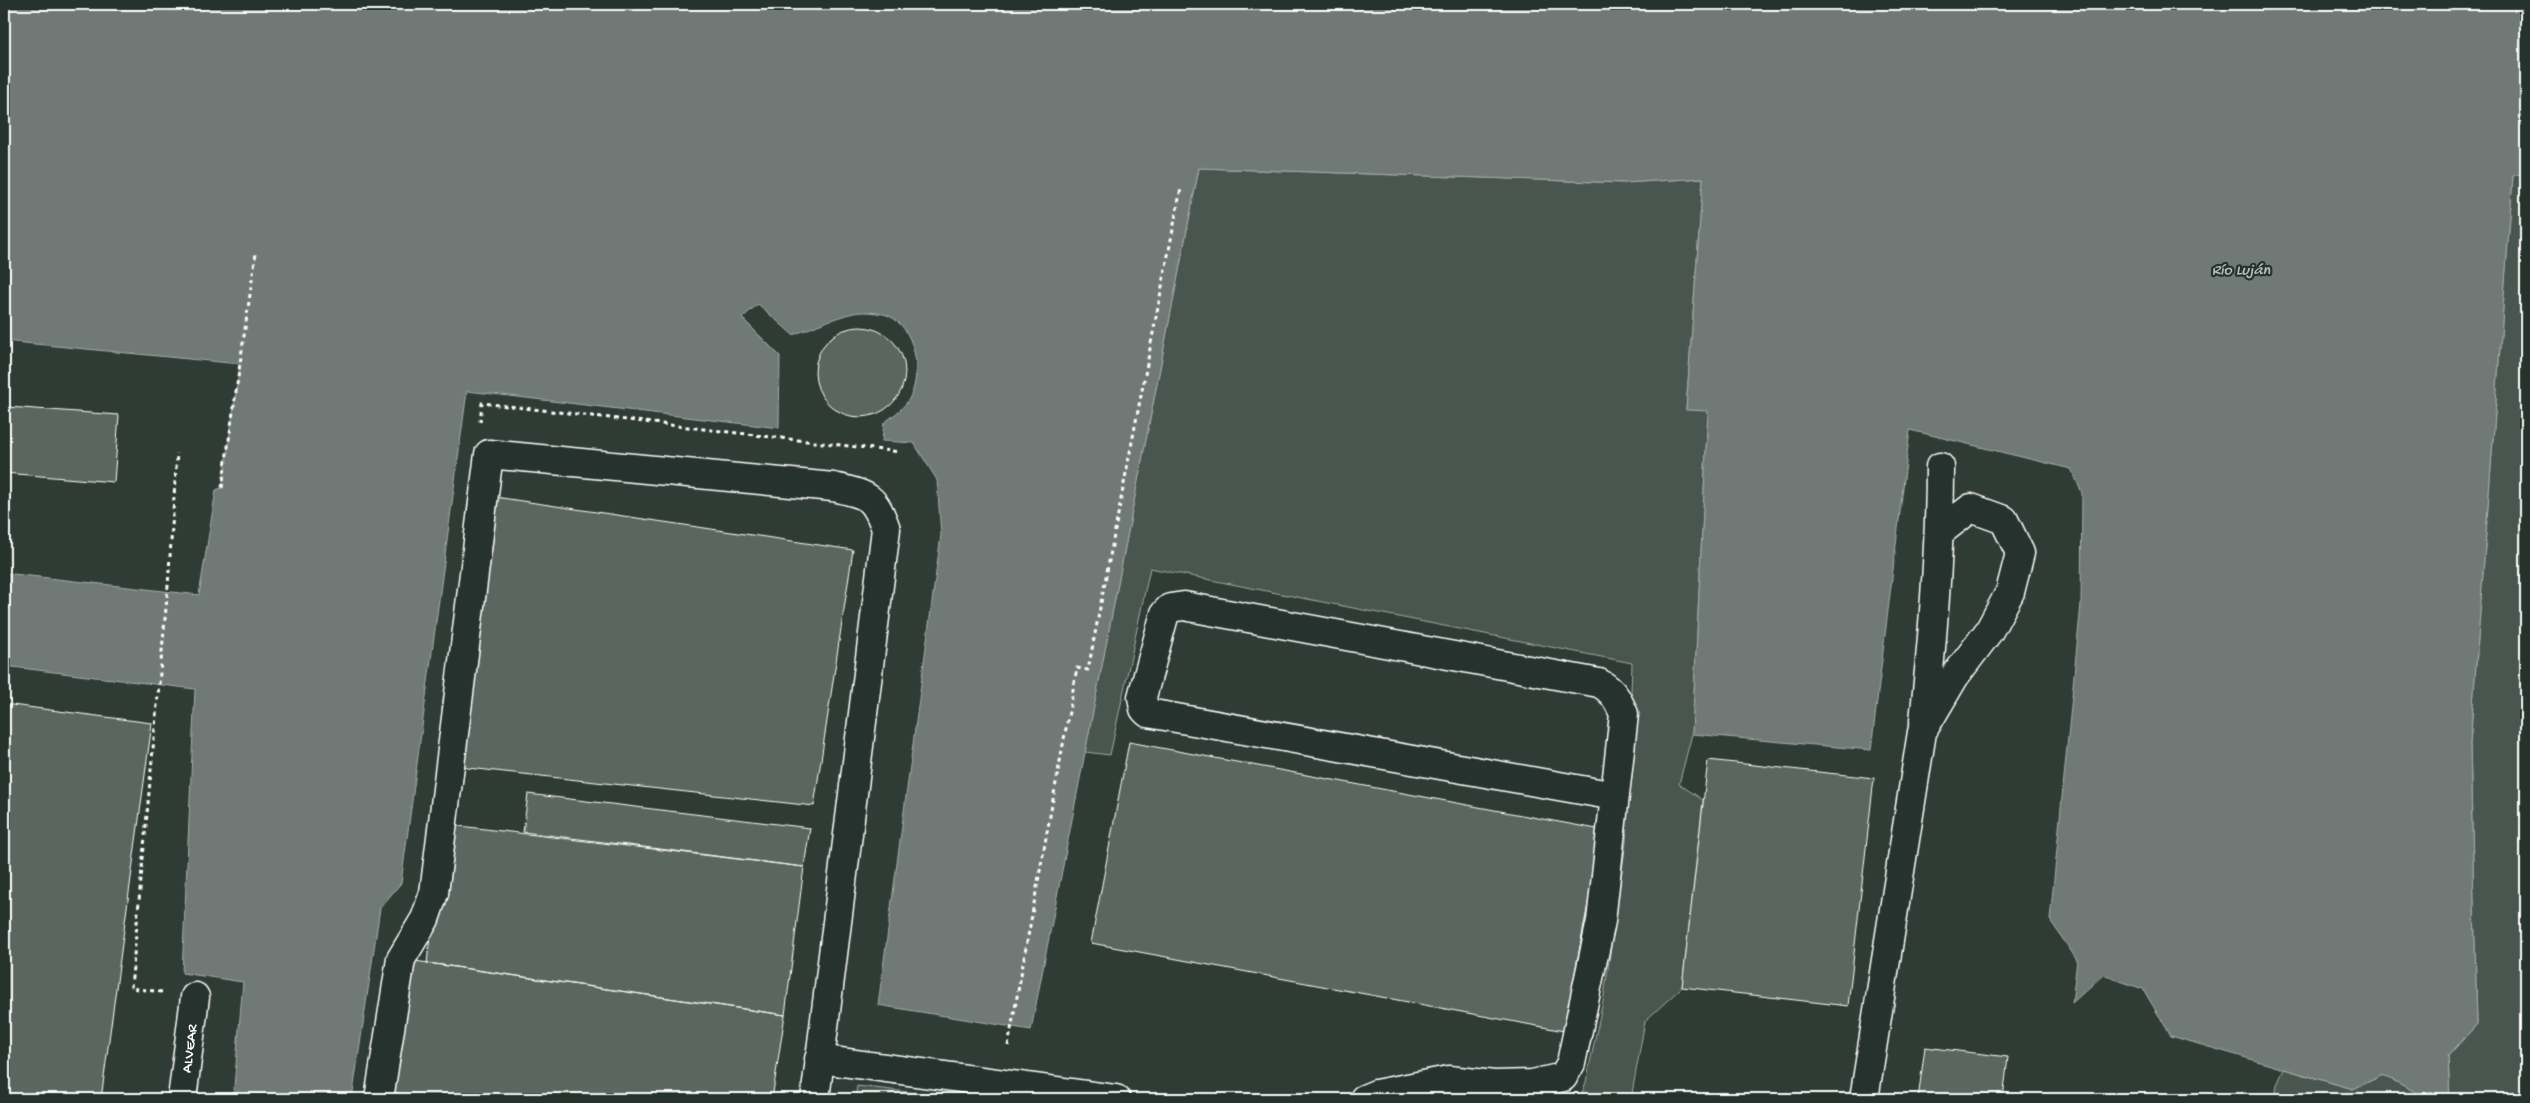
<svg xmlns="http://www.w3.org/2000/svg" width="2530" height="1103" font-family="'Gochi Hand',sans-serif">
	<rect width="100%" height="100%" fill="#2f3b35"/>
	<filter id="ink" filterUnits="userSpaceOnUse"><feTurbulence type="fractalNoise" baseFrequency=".02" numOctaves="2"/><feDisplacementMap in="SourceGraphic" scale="10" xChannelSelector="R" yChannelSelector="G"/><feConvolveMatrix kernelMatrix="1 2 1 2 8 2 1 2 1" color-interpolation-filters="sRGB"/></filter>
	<g filter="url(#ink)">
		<path fill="#4a544f" stroke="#a4aaa7" d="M1199 168 1624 183 1703 178 1686 409 1708 410 1692 734 1679 784 1703 800 1682 987 1645 1021 1631 1099H1580L1586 1082 1604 996 1626 843 1632 663 1150 568 1110 755 1085 752Z
			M2526 172V1099H2450L2448 1056 2477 1024 2470 744 2513 176Z
			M2284 1069 2353 1089 2383 1075 2429 1099H2275L2277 1085Z
			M857 1086 968 1099H855Z"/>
		<path fill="#707975" stroke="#a9afac" d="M4 4H2526V172L2513 176 2470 744 2477 1024 2448 1056 2450 1099H2429L2383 1075 2353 1089 2171 1036 2143 989 2103 975 2072 1003 2077 960 2050 920 2081 604 2082 493 2071 469 1910 430 1871 750 1692 734 1708 411 1686 410 1703 178 1624 183 1199 168 1031 1030 878 1005 941 535 937 480 914 443 882 441 884 423C894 415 906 407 911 395 922 371 915 328 889 316 883 313 869 312 862 312 846 312 809 329 793 335L758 304 742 318 780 356 779 428 467 391 401 883 380 908 352 1099H233L243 982 182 973 195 689 4 666V573L199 595 216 490 222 488 240 364 4 341Z"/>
		<path fill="#5b6661" stroke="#fff" d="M815 372a45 45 0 1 1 90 0a45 45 0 1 1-90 0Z
			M8 407 119 415 114 482 4 473Z
			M495 497 853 550 814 806 450 766Z
			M4 704 152 723 101 1099H4Z
			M1129 742 1602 830 1564 1031 1091 943Z
			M1708 760 1874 778 1848 1006 1682 987Z
			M528 794 810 828 804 867 523 832Z
			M443 824 804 867 785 1015 427 963Z
			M401 959 785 1015 772 1099H441L389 1092Z
			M1925 1047 2008 1057 2003 1099H1918Z"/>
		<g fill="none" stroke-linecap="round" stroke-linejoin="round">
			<defs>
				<g id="minor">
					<path d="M1924 721C1933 636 1940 552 1940 467"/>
					<path d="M819 1059 1116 1099"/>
					<path id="s1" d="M182 1099 195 997"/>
					<path d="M379 1099 401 959 425 919 434 893 489 454 833 487C868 495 874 495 886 529L815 1099"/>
					<path d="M1364 1099 1376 1094 1449 1080 1494 1085 1532 1084 1563 1077 1571 1063 1601 921 1624 714C1618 700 1613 690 1599 683L1184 606 1170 608 1165 613 1142 697 1144 709 1148 713 1615 796"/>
					<path d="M1864 1099 1922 732 1955 676 1989 631 2010 592 2020 553 2004 520 1971 508 1940 532"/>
				</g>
			</defs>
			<use href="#minor" stroke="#fff" stroke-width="31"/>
			<path stroke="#fff" stroke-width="3" stroke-dasharray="4 4" stroke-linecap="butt" d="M480 422 482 403 900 452
				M222 488 256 253
				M162 992 131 988 168 586 177 453
				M1008 1046 1077 668 1088 670 1181 188"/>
			<use href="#minor" stroke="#26332d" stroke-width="28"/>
		</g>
	</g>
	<g text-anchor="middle" stroke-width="4.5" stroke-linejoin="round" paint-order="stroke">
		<g font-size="15" fill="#fff" stroke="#26332d">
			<text dy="5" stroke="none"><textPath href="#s1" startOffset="51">ALVEAR</textPath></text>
		</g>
		<g font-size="16" font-style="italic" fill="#b8bcba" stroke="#26332d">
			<text x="2241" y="274">Río Luján</text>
		</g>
	</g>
	<rect width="2530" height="1103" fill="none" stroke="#26332d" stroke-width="20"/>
	<rect x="10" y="10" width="2510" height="1083" fill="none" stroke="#fff" stroke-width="2" filter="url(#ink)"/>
</svg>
